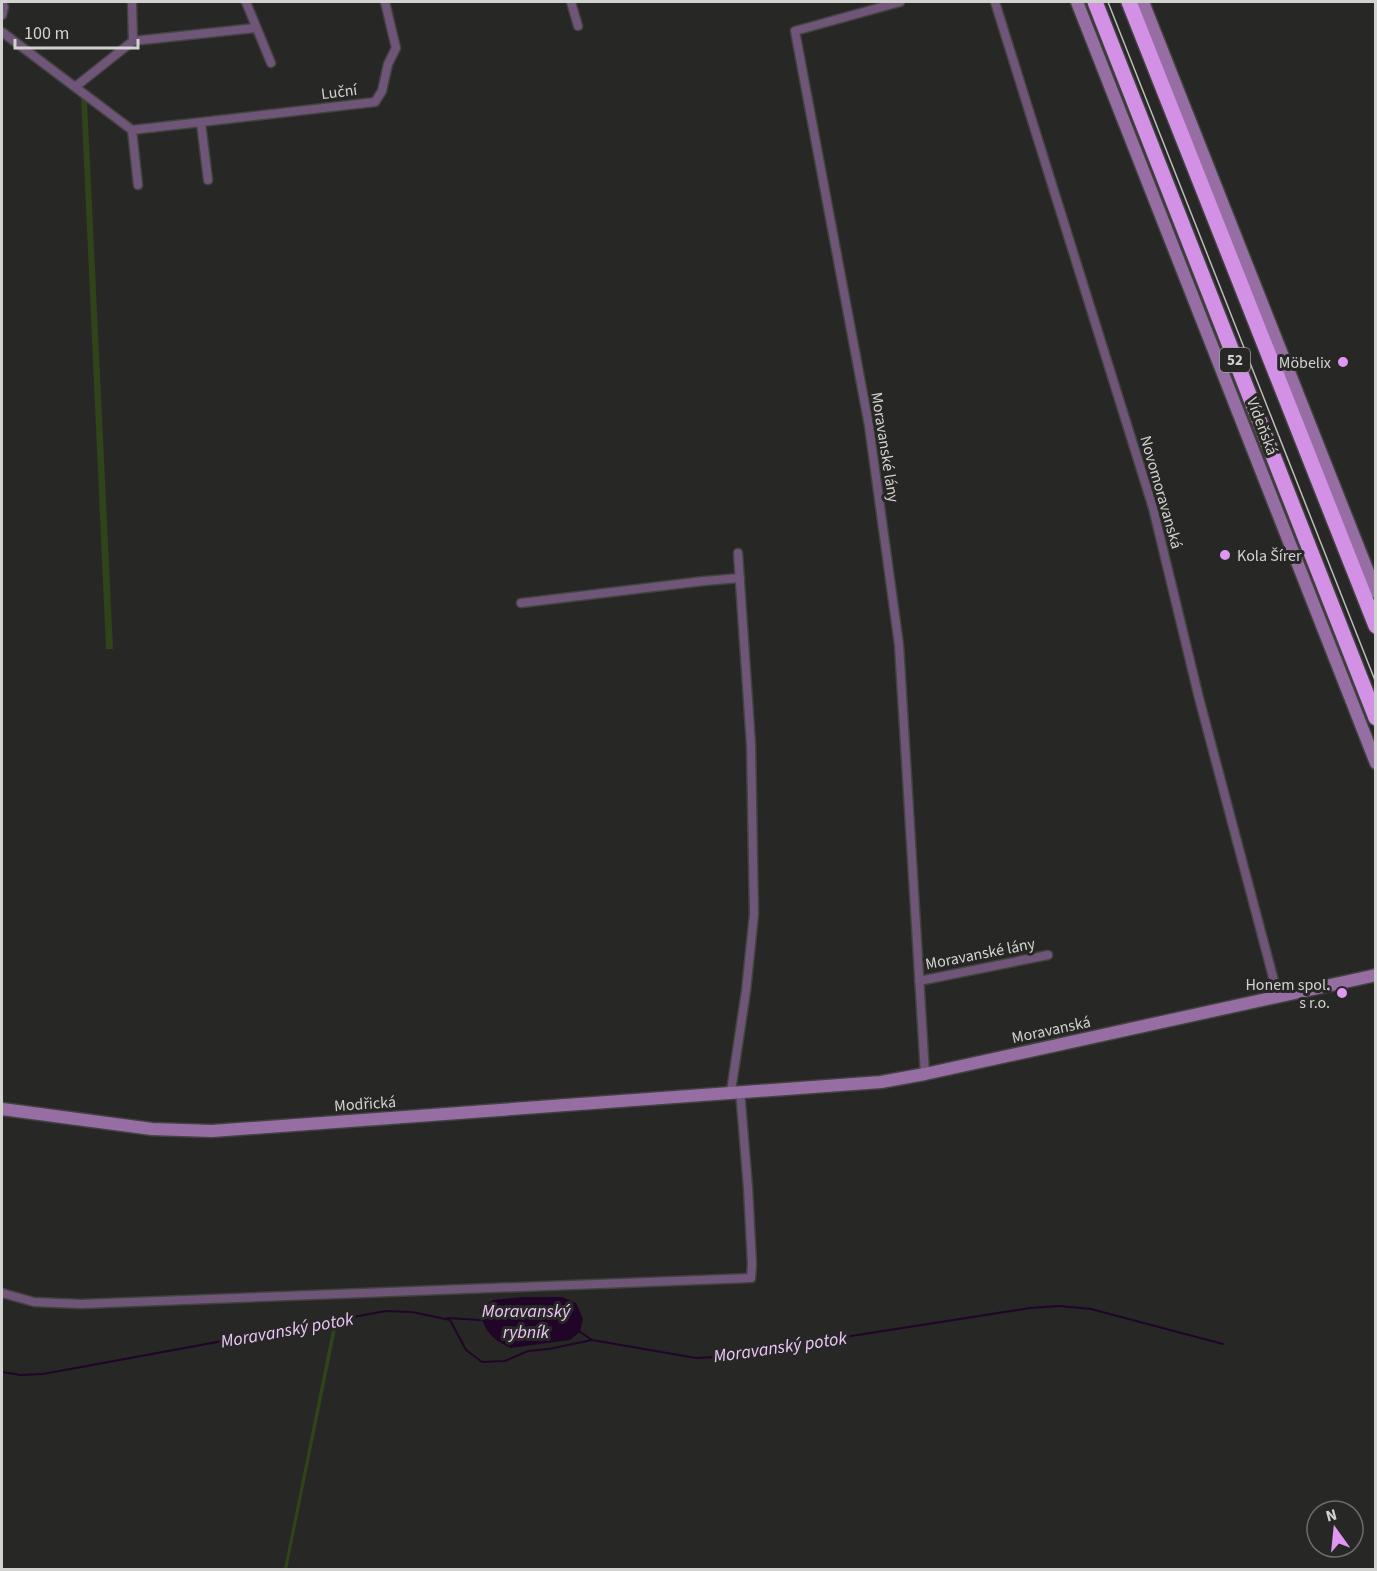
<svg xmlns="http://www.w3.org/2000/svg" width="1377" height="1571" font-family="'Source Sans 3',sans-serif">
	<rect width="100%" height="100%" fill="#272826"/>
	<path fill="#304419" d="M81 96 87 101 113 649H106Z
		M336 1329 287 1569H284L332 1330Z"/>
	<path fill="#210528" d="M524 1297H562L576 1303 583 1319 580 1332 570 1340 511 1348C492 1340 482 1329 480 1309L493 1300Z"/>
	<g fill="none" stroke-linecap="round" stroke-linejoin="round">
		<path stroke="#210528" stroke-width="2" d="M447 1318 481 1320
			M580 1332 592 1340
			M2 1372 21 1375 43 1374 386 1311 412 1312 450 1320 466 1350 482 1362 505 1361 528 1351 549 1349 592 1340 696 1358 717 1357 1030 1308 1059 1306 1091 1309 1223 1344"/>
		<defs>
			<path id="street" d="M132 2 133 41
				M246 2 271 63
				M571 2 578 26
				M900 2 795 31 869 426 899 645 925 1074
				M995 2 1153 508 1199 698 1278 996
				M2 15 4 7 2 2
				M2 32 75 87 133 41 255 28
				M75 87 132 130
				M201 123 208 180
				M138 185 132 130 375 102 382 91 388 64 396 48 385 2
				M521 603 704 581 740 578
				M919 981 1048 955
				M731 1091 746 991 754 914 751 745 738 553
				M2 1293 34 1302 81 1304 751 1278 752 1264 748 1188 740 1091"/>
			<path id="secondary" d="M1077 2 1376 763
				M1143 2 1376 592
				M2 1109 152 1129 212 1131 881 1082 925 1074 1376 975"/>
			<path id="highway" d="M1095 2 1376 718
				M1129 2 1376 626"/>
		</defs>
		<use href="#street" stroke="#424341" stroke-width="11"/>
		<use href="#secondary" stroke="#424341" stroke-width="15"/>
		<use href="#highway" stroke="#424341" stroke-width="18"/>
		<use href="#street" stroke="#6f5577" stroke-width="8"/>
		<use href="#secondary" stroke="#976ea3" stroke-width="12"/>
		<use href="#highway" stroke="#d291e4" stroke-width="15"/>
		<path stroke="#bbbcba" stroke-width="1.5" d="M1108 2 1376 683"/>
	</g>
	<g fill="#de98f2" stroke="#272826" stroke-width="2">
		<circle cx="1343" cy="362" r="6"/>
		<circle cx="1225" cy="555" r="6"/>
		<circle cx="1342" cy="993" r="6"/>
	</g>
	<g text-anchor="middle" stroke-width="6" stroke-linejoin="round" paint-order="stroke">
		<rect fill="#272826" stroke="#9fa09e" stroke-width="1.5" x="1220" y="348" width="30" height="24" rx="4.5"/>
		<g font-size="15" font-weight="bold" fill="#d2d3d1">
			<text x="1235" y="365">52</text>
		</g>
		<g font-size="16" fill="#d2d3d1" stroke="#272826">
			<text transform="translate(339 91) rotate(-7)" y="6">Luční</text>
			<text transform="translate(1263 426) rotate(69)" y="6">Vídeňská</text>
			<text transform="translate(886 447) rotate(81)" y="6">Moravanské lány</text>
			<text transform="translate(1162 492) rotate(74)" y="6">Novomoravanská</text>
			<text transform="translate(980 953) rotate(-11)" y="6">Moravanské lány</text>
			<text transform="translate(1051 1029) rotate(-12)" y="6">Moravanská</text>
			<text transform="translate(365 1103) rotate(-4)" y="6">Modřická</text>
		</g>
		<g font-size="16" fill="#d2d3d1" stroke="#272826" text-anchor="end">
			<text x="1331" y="368">Möbelix</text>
			<text x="1237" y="561" text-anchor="start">Kola Šírer</text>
			<text x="1330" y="990">Honem spol.<tspan x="1330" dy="18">s r.o.</tspan></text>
		</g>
		<g font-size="18" font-style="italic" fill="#eec5fa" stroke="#272826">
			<text x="526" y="1317">Moravanský<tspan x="526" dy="21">rybník</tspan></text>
			<text transform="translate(287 1330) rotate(-10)" y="6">Moravanský potok</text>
			<text transform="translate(780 1347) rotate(-8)" y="6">Moravanský potok</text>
		</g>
	</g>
	<rect width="1377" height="1571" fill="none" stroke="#d2d3d1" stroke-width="6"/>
	<g transform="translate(1335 1529) rotate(345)"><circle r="28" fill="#272826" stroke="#6b6c6a" stroke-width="1.5"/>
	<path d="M0-4.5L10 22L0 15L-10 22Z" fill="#de98f2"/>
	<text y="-9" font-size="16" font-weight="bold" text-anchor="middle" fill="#d2d3d1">N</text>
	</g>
	<path d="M15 39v9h123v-9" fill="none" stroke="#d2d3d1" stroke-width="3"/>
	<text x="24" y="39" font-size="18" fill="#d2d3d1" stroke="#272826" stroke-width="4.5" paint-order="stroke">100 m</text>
</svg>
